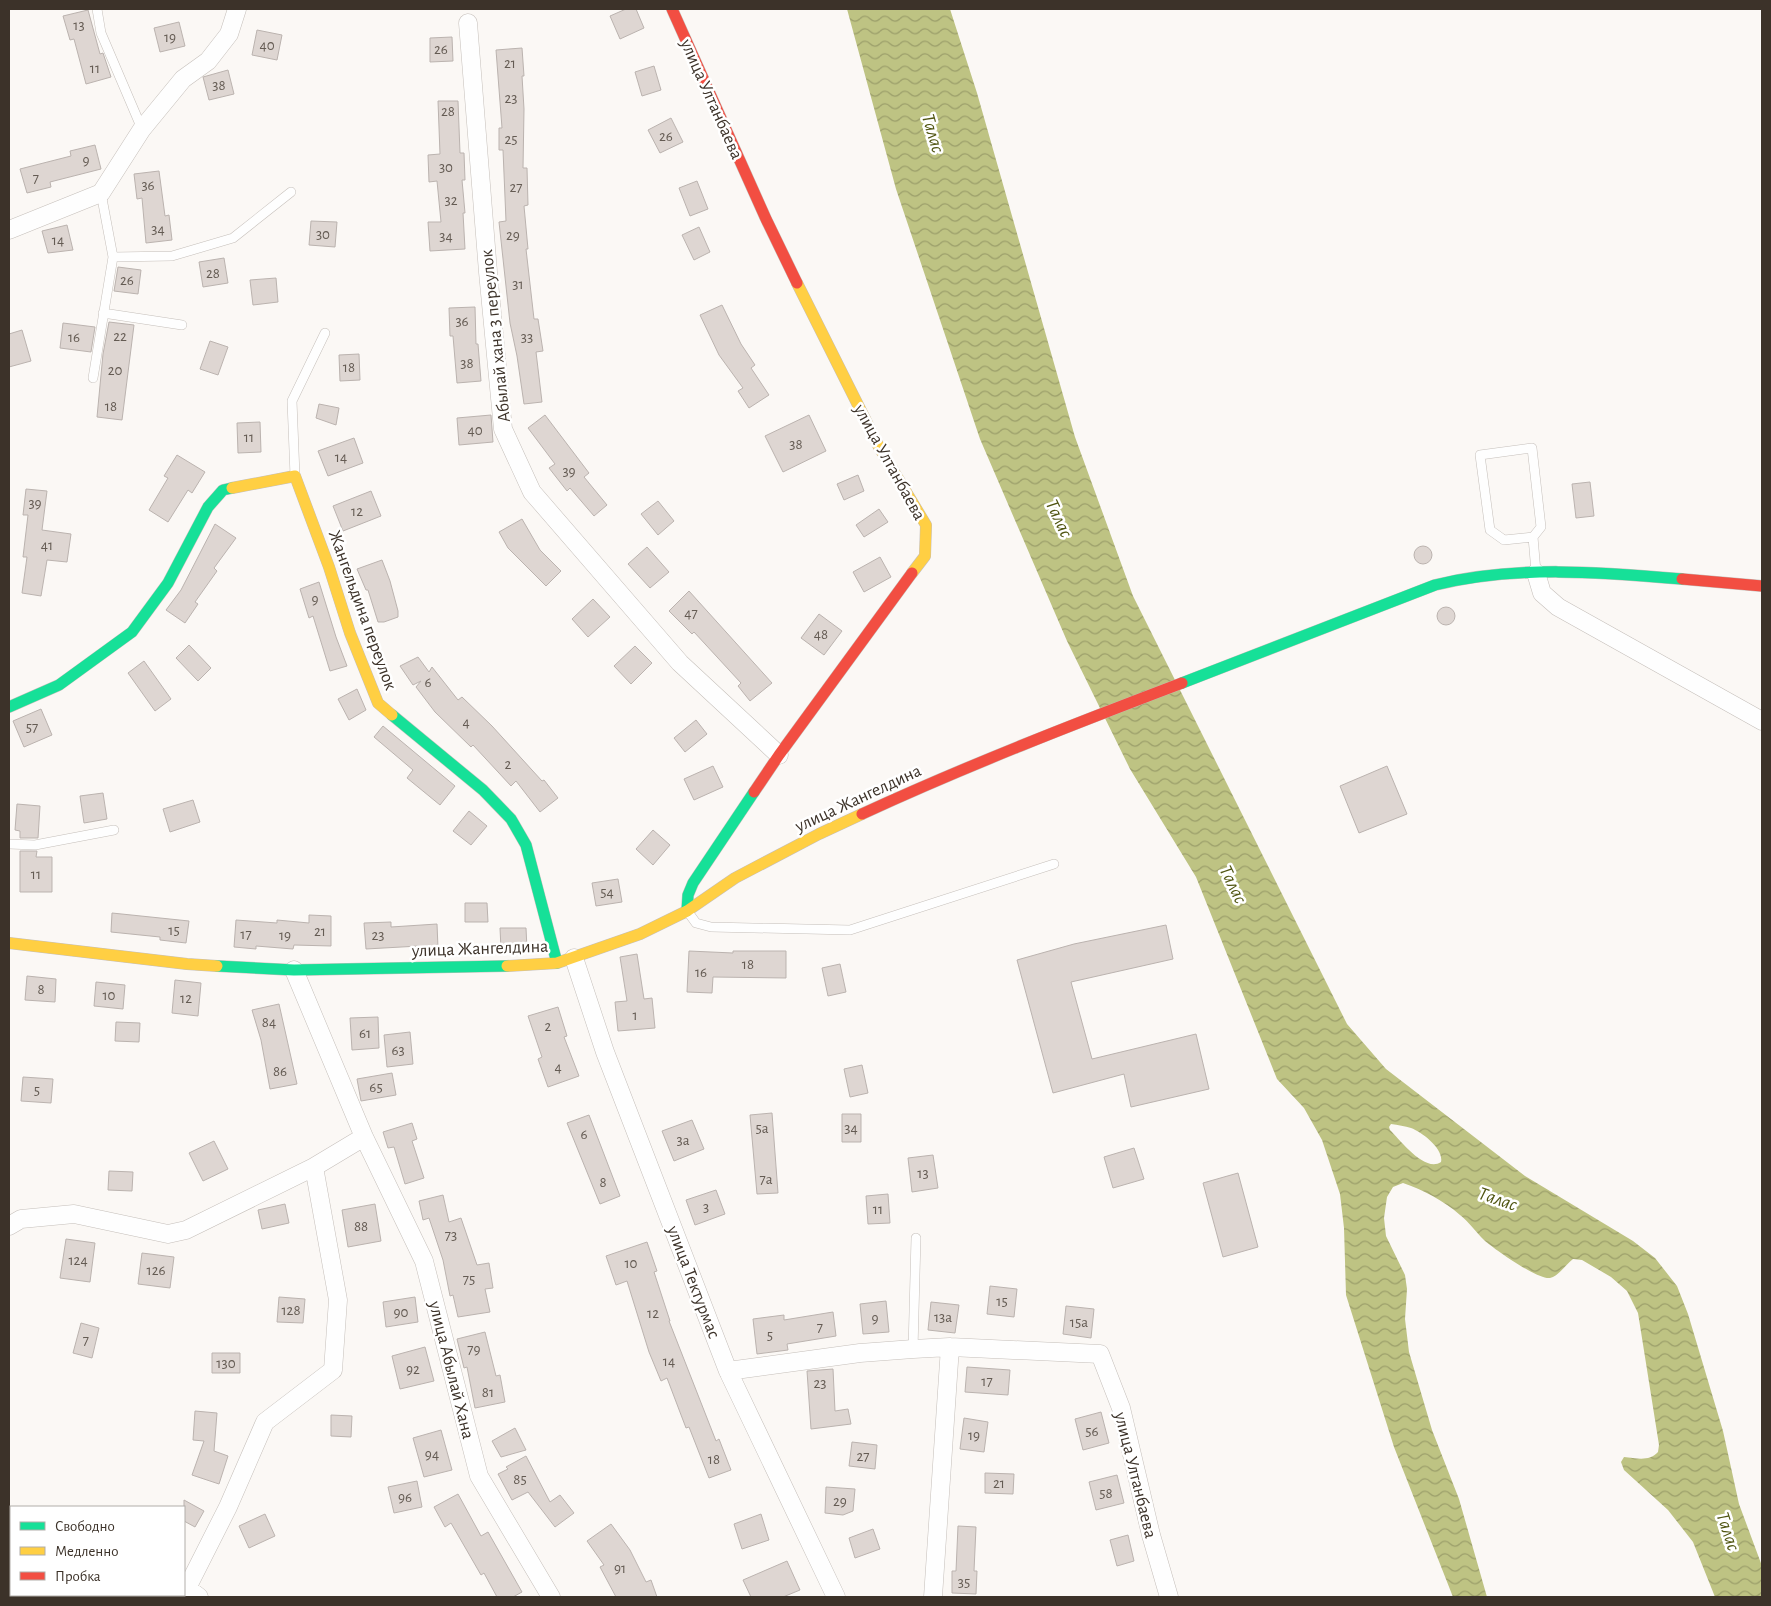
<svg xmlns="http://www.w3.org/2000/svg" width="1771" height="1606" font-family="'Alegreya Sans',sans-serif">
	<defs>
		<pattern id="water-waves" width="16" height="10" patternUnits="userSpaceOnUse" patternTransform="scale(1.25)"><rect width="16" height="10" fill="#bec383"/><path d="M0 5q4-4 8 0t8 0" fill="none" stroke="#9c9f6b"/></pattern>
	</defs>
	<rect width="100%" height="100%" fill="#fbf8f5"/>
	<path fill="url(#water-waves)" fill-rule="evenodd" d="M847 9H950L977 93 1075 437 1133 596 1347 1024 1386 1069 1525 1176 1633 1241 1655 1258 1677 1286 1688 1314 1723 1431 1739 1504 1762 1566V1597H1715L1693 1542 1668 1510 1624 1470 1621 1462 1624 1457C1636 1458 1649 1462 1658 1452L1659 1445 1638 1313 1627 1291 1611 1277 1582 1260 1573 1259C1566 1264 1558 1277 1550 1278 1538 1280 1494 1249 1484 1240 1476 1232 1469 1222 1460 1215 1443 1200 1423 1190 1403 1183L1393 1187 1387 1197 1384 1218 1386 1236 1405 1275 1407 1289 1405 1319 1409 1352 1432 1430 1459 1499 1487 1597H1453L1394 1447 1346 1295 1344 1228 1340 1194 1322 1140 1304 1108 1277 1079 1196 877 1130 769 1067 641 980 439 896 189ZM1391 1124C1398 1125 1405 1126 1411 1128 1422 1132 1444 1149 1441 1162 1425 1173 1400 1140 1390 1130L1389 1127Z"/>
	<path fill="#ded6d2" stroke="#bbb3af" d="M626 9H636L644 28 620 39 610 16Z
		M88 10 100 54 103 53 111 77 86 84 74 39 70 40 63 16Z
		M179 22 185 46 160 52 154 28Z
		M257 30 282 35 277 60 252 55Z
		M452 37 453 61 430 62V38Z
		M522 48 524 76H522L524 109 523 168H527L528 205 524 206 528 249H526L534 319H538L543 351 536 352 542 402 524 404 517 356 510 323 499 222 506 221 503 150H499V128H502L496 50Z
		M654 66 661 90 642 96 635 72Z
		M228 70 234 94 209 100 203 77Z
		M438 101H458L460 153H464L465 180H462L465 213H463L465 249 430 251 428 222H441L437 181 429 182 428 155 440 154Z
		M671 118 683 142 660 153 648 130Z
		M95 145 101 169 50 182 51 187 27 193 20 169 71 156 70 151Z
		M159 171 165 216 169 215 172 240 146 243 142 198 137 199 134 174Z
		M697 181 708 209 690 216 679 188Z
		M311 221 337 222 335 247 309 245Z
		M67 225 73 250 48 253 42 231Z
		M699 227 710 252 694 260 682 235Z
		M224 258 228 283 203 287 199 262Z
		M118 267 141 270 138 294 114 291Z
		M276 278 278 302 253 305 250 280Z
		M722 305 741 344 755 365 751 368 769 395 749 408 738 391 743 388 719 355 700 315Z
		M475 307 476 344H478L481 381 457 383 453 336H450L449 308Z
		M109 322 134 325 122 420 97 417 103 354Z
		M63 323 95 327 91 352 60 348Z
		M22 330 31 361 9 367V334Z
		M210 341 228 347 218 375 200 369Z
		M359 354 360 380 340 381 339 355Z
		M319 404 339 408 336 425 316 418Z
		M491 415 493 442 459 445 457 418Z
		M545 415 589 473 584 477 607 505 594 516 570 488 567 491 549 468 555 464 528 428Z
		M809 415 826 451 783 472 765 436Z
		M260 422 261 452 238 453 237 423Z
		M354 438 363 463 328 476 318 451Z
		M177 455 205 472 192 493 188 490 168 522 149 510 168 478 164 476Z
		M858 475 864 491 844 500 837 484Z
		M1590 482 1594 516 1576 518 1572 484Z
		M26 489 47 491 42 530 71 534 67 562 47 560 41 596 22 593 27 557H23L28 515H23Z
		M371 491 381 516 343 531 333 506Z
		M658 501 674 521 658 535 641 514Z
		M879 509 888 522 864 537 856 525Z
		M522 519 540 550 561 571 546 586 508 548 499 532Z
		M215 524 236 538 214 568 217 571 195 602 198 604 185 623 166 610 181 590Z
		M1414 555a9 9 0 1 1 18 0a9 9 0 1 1-18 0Z
		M647 547 669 572 650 588 628 564Z
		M880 557 891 577 864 592 853 572Z
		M382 560 390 581 398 611V617L384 622H378L368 590H366L357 569Z
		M319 582 336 637 347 666 330 671 313 616 309 618 300 589Z
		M689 591 772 683 750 701 738 686 741 683 694 632 692 634 669 611Z
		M593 599 610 617 588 637 572 619Z
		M1437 616a9 9 0 1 1 18 0a9 9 0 1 1-18 0Z
		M819 614 842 631 824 655 801 638Z
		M189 645 211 668 198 681 176 658Z
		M635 646 652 663 631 684 614 666Z
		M418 657 429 672 432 667 458 700 462 697 492 726 542 781 544 780 558 798 540 812 516 781 511 786 473 745 471 747 435 712 416 687 421 681 413 685 400 666Z
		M144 661 171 699 155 711 128 673Z
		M357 689 366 710 349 720 338 699Z
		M41 709 52 735 24 747 13 721Z
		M696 720 707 734 685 752 674 738Z
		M383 726 455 786 440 805 407 778 413 770 374 737Z
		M713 766 723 787 694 800 684 779Z
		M1387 766 1407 814 1359 833 1340 786Z
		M103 793 107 819 84 823 80 796Z
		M193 800 200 822 170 832 163 809Z
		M17 804 40 806 38 838H20V831L15 830Z
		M469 811 487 826 471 845 453 831Z
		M653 830 670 845 653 865 636 849Z
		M20 851H37L36 857H52V892H20Z
		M618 879 622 902 596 906 592 883Z
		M465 903H487L488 922H465Z
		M112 913 189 921 186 943 160 940V937L111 932Z
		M309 915 331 916V946L294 945 293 949 256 946V949L234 947 236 920 277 923V920L309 923Z
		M391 922V927L437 924 438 948 419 949V946L366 949 364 923Z
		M1166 925 1173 959 1071 982 1092 1059 1196 1034 1209 1089 1131 1107 1124 1074 1053 1093 1017 960 1074 944Z
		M500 928H526L527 949H501Z
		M689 951 733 953V951H786V978L713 977 712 993 687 992Z
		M637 954 644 999 652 998 655 1028 618 1031 615 1002 627 1001 620 957Z
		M840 964 846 992 828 996 822 968Z
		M27 976 56 979 55 1002 25 1000Z
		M175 980 201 983 198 1016 172 1013Z
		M96 982 125 985 123 1009 94 1006Z
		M279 1004 297 1084 270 1089 261 1040 252 1010Z
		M558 1007 567 1036 564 1037 579 1076 548 1087 538 1059 542 1057 528 1016Z
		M378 1017 379 1048 352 1050 350 1018Z
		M116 1022 140 1023 139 1042 115 1041Z
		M410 1032 413 1064 387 1067 384 1035Z
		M862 1065 868 1093 850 1097 844 1069Z
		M392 1073 396 1095 361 1101 357 1079Z
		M23 1077 53 1079 51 1103 21 1101Z
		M772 1113 778 1193 757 1194 750 1115Z
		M842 1114H861V1142H842Z
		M589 1115 620 1196 600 1204 567 1123Z
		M692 1120 704 1149 674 1161 662 1131Z
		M412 1123 417 1139 412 1141 424 1178 405 1184 394 1147 388 1148 383 1132Z
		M214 1141 228 1169 203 1181 189 1153Z
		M1134 1148 1144 1179 1113 1188 1104 1157Z
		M933 1155 938 1188 912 1192 908 1158Z
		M109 1171 133 1172 132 1191 108 1190Z
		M1238 1173 1258 1247 1223 1257 1203 1183Z
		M716 1190 725 1214 695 1225 686 1200Z
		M888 1194 890 1223 868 1224 866 1196Z
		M443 1195 449 1222 461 1218 477 1265 489 1263 493 1288 485 1289 490 1312 458 1317 453 1295 450 1296 443 1260 429 1218 423 1220 419 1201Z
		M285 1204 289 1223 262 1229 258 1210Z
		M375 1204 381 1241 348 1247 342 1210Z
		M66 1239 95 1243 90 1282 60 1278Z
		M647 1242 657 1271 654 1272 670 1321H669L716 1441 719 1439 731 1470 709 1478 689 1427 686 1428 667 1378 661 1381 649 1352 627 1281 616 1285 606 1256Z
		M142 1253 174 1257 170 1288 138 1284Z
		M990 1286 1017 1289 1014 1317 987 1314Z
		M279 1297 305 1299 303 1323 277 1322Z
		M415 1297 418 1322 386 1327 383 1302Z
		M886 1301 889 1332 863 1334 860 1304Z
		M931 1302 959 1305 955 1333 928 1330Z
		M1066 1306 1094 1309 1091 1338 1063 1334Z
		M833 1312 836 1336 787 1344 788 1350 757 1354 753 1319 784 1315V1320Z
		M81 1323 99 1328 92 1358 73 1353Z
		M485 1332 496 1376 500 1375 505 1402 475 1408 467 1367 464 1368 457 1339Z
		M425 1347 434 1381 400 1389 392 1356Z
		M212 1353H240V1373H212Z
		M967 1367 1010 1370 1008 1395 965 1392Z
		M833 1369 835 1411 848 1409 851 1424 811 1429 807 1371Z
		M195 1411 217 1413 214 1451 228 1456 219 1484 192 1475 204 1441 193 1440Z
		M1101 1412 1109 1443 1083 1450 1075 1419Z
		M331 1415 352 1416 351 1437 331 1436Z
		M964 1418 988 1422 984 1452 960 1449Z
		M515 1428 526 1450 501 1457 492 1441Z
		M441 1430 452 1470 424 1477 413 1438Z
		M852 1442 877 1445 875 1469 849 1466Z
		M526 1456 550 1502 560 1495 574 1513 555 1527 528 1492 512 1500 498 1474 508 1469 506 1467Z
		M985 1473 1014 1474 1013 1494 985 1493Z
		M1117 1475 1124 1503 1096 1510 1089 1482Z
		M417 1481 422 1507 394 1513 388 1487Z
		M826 1487 855 1489 853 1511 843 1515 825 1513Z
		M458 1494 481 1536 488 1532 522 1592 513 1597H497L484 1573 481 1575 451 1523 445 1527 434 1507Z
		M184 1500 204 1511 195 1527 184 1521Z
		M265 1514 275 1536 249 1548 239 1526Z
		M761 1514 769 1540 742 1549 734 1524Z
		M611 1524 630 1550 646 1582 651 1580 657 1597H616L600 1567 604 1565 587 1541Z
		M958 1526 976 1527 974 1571H977L976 1594 952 1593V1571H956Z
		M873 1529 880 1549 855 1558 849 1538Z
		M1128 1535 1134 1561 1117 1566 1110 1540Z
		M787 1561 800 1590 783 1597H751L743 1580Z"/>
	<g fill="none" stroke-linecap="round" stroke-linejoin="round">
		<defs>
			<path id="lane" d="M97 9 101 33 142 129
				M113 257 172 256 233 238 291 192
				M103 313 182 325
				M93 378 113 257 101 193
				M1532 448 1541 527 1533 537 1504 540 1490 530 1480 455Z
				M295 476 292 401 325 333
				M1533 537 1536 572
				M9 844 35 845 114 830
				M688 912 696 923 711 927 850 930 1054 864
				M913 1349 916 1238"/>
			<path id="street" d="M468 23 488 272 503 429 532 492 680 663 779 755
				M9 230 101 193 142 129 183 79 208 61 229 34 237 9
				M1536 573 1542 593 1558 607 1762 721
				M574 958 605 1052 728 1371 836 1597
				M294 970 364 1137 424 1261 479 1476 551 1597
				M9 1226 21 1219 74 1214 168 1234 186 1230 314 1167
				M728 1371 860 1353 913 1349 950 1347 1100 1354 1121 1408 1151 1535 1169 1597
				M199 1597 187 1588 228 1507 265 1422 333 1370 338 1300 314 1167 364 1137
				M933 1597 950 1347"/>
			<path id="fast" d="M1182 683 1435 585C1515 565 1601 572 1682 579
				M9 707 59 685 132 632 168 583 208 507 223 490 232 488
				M392 715 483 790 511 819 526 845 557 963
				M687 911 688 895 693 883 754 792
				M217 966 294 970 507 966"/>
			<path id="slow" d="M797 283 879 447 926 525 925 556 912 573
				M232 488 295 476 329 567 350 633 378 703 392 715
				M9 943 187 964 217 966
				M507 966 557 963 640 934 687 911 735 878 819 834 862 814"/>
			<path id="jam" d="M672 9 766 219 797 283
				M1682 579 1762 586
				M754 792 779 755 912 573
				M862 814C966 766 1074 724 1182 683"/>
		</defs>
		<use href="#lane" stroke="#c5bfba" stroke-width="10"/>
		<use href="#street" stroke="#c5bfba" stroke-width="19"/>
		<use href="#fast" stroke="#c5bfba" stroke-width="12"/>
		<use href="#slow" stroke="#c5bfba" stroke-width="12"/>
		<use href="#jam" stroke="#c5bfba" stroke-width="12"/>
		<use href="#lane" stroke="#fefefe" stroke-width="9"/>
		<use href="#street" stroke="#fefefe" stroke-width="18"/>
		<use href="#fast" stroke="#16e098" stroke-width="11"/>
		<use href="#slow" stroke="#ffcf43" stroke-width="11"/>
		<use href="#jam" stroke="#f24e42" stroke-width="11"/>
	</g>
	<g text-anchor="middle" stroke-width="5" stroke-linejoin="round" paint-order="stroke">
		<g font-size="15" fill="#645b53">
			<text x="79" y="30">13</text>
			<text x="170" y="42">19</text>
			<text x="267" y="50">40</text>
			<text x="441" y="54">26</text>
			<text x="510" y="68">21</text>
			<text x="95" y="73">11</text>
			<text x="219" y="90">38</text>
			<text x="511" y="103">23</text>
			<text x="448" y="116">28</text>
			<text x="666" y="141">26</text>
			<text x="511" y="144">25</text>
			<text x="86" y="165">9</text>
			<text x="446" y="172">30</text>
			<text x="36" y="183">7</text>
			<text x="148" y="190">36</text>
			<text x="516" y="192">27</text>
			<text x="451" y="205">32</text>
			<text x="158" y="234">34</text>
			<text x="323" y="239">30</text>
			<text x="513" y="240">29</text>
			<text x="446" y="241">34</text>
			<text x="58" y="245">14</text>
			<text x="213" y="278">28</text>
			<text x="127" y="285">26</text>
			<text x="518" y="289">31</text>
			<text x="462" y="326">36</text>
			<text x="120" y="341">22</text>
			<text x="74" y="342">16</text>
			<text x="527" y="342">33</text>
			<text x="467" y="368">38</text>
			<text x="349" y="372">18</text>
			<text x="115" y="375">20</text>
			<text x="111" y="411">18</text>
			<text x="475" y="435">40</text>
			<text x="249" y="442">11</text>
			<text x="796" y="449">38</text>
			<text x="341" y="462">14</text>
			<text x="569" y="476">39</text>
			<text x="35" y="508">39</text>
			<text x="357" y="516">12</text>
			<text x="47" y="550">41</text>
			<text x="315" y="604">9</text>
			<text x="691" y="618">47</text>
			<text x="821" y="639">48</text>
			<text x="428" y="687">6</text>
			<text x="466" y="727">4</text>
			<text x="32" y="732">57</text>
			<text x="508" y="769">2</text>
			<text x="36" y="879">11</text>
			<text x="607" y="897">54</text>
			<text x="174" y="935">15</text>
			<text x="320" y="936">21</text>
			<text x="246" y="939">17</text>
			<text x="285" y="940">19</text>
			<text x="378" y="940">23</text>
			<text x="748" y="969">18</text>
			<text x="701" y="977">16</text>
			<text x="41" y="994">8</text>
			<text x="109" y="1000">10</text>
			<text x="186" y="1003">12</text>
			<text x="635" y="1020">1</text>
			<text x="269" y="1027">84</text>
			<text x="548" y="1031">2</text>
			<text x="365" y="1038">61</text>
			<text x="398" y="1055">63</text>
			<text x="558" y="1072">4</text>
			<text x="280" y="1076">86</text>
			<text x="376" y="1092">65</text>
			<text x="37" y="1095">5</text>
			<text x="762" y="1133">5а</text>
			<text x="851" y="1133">34</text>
			<text x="584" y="1139">6</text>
			<text x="683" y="1145">3а</text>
			<text x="923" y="1178">13</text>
			<text x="766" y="1184">7а</text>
			<text x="603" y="1187">8</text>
			<text x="706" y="1212">3</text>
			<text x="878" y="1214">11</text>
			<text x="361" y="1231">88</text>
			<text x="451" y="1240">73</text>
			<text x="78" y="1265">124</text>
			<text x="631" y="1268">10</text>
			<text x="156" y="1275">126</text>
			<text x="469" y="1284">75</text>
			<text x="1002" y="1306">15</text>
			<text x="291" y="1315">128</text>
			<text x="401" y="1317">90</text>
			<text x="653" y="1318">12</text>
			<text x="943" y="1322">13а</text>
			<text x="875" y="1323">9</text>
			<text x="1079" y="1327">15а</text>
			<text x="820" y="1332">7</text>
			<text x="770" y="1340">5</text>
			<text x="86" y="1345">7</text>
			<text x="474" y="1354">79</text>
			<text x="669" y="1366">14</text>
			<text x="226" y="1368">130</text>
			<text x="413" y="1374">92</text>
			<text x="987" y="1386">17</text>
			<text x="820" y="1388">23</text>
			<text x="488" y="1397">81</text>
			<text x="1092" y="1436">56</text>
			<text x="974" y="1440">19</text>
			<text x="432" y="1459">94</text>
			<text x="863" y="1461">27</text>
			<text x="714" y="1464">18</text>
			<text x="520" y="1484">85</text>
			<text x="999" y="1488">21</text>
			<text x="1106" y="1498">58</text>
			<text x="405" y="1502">96</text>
			<text x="840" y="1506">29</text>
			<text x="620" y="1573">91</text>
			<text x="964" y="1587">35</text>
		</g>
		<g font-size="18" fill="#3c3229" stroke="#fff">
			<text transform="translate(712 99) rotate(66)" y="6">улица Ултанбаева</text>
			<text transform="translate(495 336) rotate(-96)" y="6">Абылай хана 3 переулок</text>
			<text transform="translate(890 462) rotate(61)" y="6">улица Ултанбаева</text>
			<text transform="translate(363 610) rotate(70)" y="6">Жангельдина переулок</text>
			<text transform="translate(858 798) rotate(-25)" y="6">улица Жангелдина</text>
			<text transform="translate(480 948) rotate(-2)" y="6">улица Жангелдина</text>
			<text transform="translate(694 1282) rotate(69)" y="6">улица Тектурмас</text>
			<text transform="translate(452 1370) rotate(76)" y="6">улица Абылай Хана</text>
			<text transform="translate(1136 1475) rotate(76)" y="6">улица Ултанбаева</text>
		</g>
		<g font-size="19" font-style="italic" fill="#505512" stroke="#fff">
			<text transform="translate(934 133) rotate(74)" y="7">Талас</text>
			<text transform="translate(1060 518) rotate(65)" y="7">Талас</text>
			<text transform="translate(1234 884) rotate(64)" y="7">Талас</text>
			<text transform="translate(1498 1198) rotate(19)" y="7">Талас</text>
			<text transform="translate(1729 1531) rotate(72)" y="7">Талас</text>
		</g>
	</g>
	<rect width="1771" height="1606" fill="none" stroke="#3c3229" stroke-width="20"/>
	<rect x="10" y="1506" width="175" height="90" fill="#ffffff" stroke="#b1ada9"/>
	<rect x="20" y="1522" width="25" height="8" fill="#16e098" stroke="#b1ada9"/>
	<text x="55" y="1531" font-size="15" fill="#3c3229">Свободно</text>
	<rect x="20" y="1547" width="25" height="8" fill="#ffcf43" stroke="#b1ada9"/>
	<text x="55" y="1556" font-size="15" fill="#3c3229">Медленно</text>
	<rect x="20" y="1572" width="25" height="8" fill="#f24e42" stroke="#b1ada9"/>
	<text x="55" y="1581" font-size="15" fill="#3c3229">Пробка</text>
</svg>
